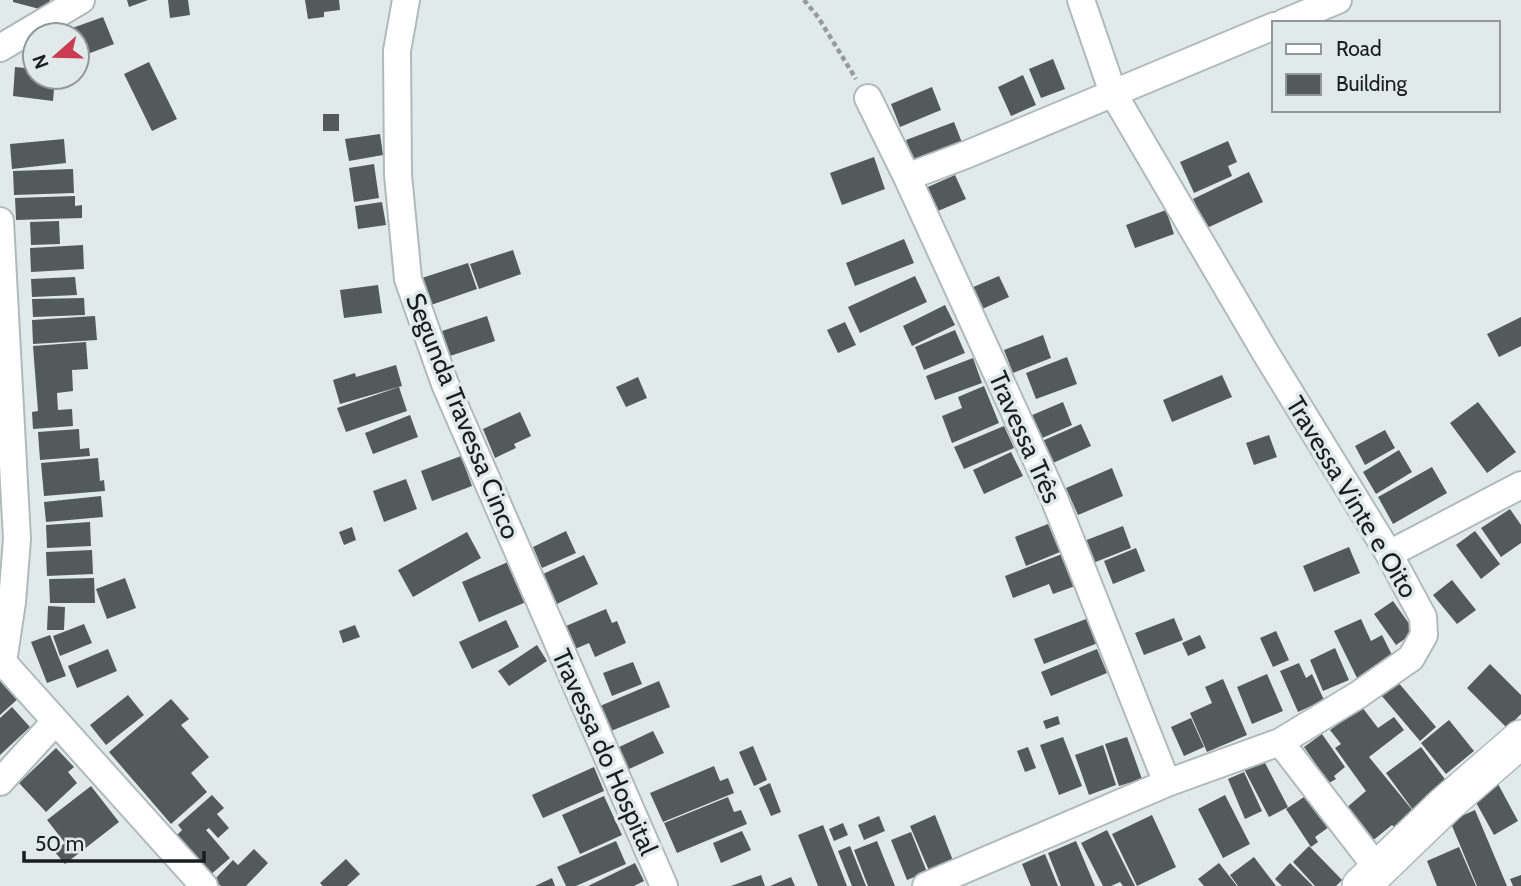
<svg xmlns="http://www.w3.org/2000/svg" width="1521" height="886" font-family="Cabin,sans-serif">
	<rect width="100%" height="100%" fill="#e0eaea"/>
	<path fill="#525a5a" d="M13 0H50L47 11 13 2Z
		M127 0H148L129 7Z
		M168 0H188L190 15 170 18Z
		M305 0H339L340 10 324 12V17L308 19Z
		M103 17 114 44 77 58V35H66L64 31Z
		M1053 59 1065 89 1041 98 1029 69Z
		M149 62 177 119 152 131 124 74Z
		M15 67 35 69V77H55L53 101 13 96Z
		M1023 75 1036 105 1011 116 998 87Z
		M932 87 941 110 900 127 891 104Z
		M323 114H339V131H323Z
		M954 122 963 145 915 164 906 140Z
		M380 134 383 155 349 161 345 139Z
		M64 139 66 163 12 169 10 144Z
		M1228 141 1237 162 1228 166 1232 176 1194 193 1180 162Z
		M874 157 885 189 842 205 830 173Z
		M374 164 379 198 354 202 349 168Z
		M73 169 74 193 14 195 13 171Z
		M1249 172 1263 202 1207 228 1193 199Z
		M955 175 966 199 931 214 921 190Z
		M75 196V206L82 205V218L16 220 15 198Z
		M382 202 386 225 358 229 355 206Z
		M1166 210 1174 234 1135 248 1126 225Z
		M59 221 60 244 31 245 30 222Z
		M904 239 914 263 855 286 846 263Z
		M83 245 84 269 31 272 30 248Z
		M513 250 521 274 479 289 470 264Z
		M468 263 477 289 431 305 422 278Z
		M915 276 927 302 860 333 848 307Z
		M999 276 1009 297 980 310 971 288Z
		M75 277 77 295 32 297 31 279Z
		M378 285 382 313 344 318 340 290Z
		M84 298 85 315 33 317 32 299Z
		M945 305 955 325 912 346 903 326Z
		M95 316 97 340 33 344 32 320Z
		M487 316 495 341 450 356 442 331Z
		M1521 317V346L1499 357 1487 334Z
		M845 322 856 345 838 353 827 330Z
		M955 330 965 353 924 370 915 347Z
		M1043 335 1051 358 1013 373 1004 350Z
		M86 342 88 369 72 370 73 391 57 393 58 410 72 409 73 426 33 429 32 412 38 411 33 346Z
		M1067 357 1077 384 1036 399 1026 373Z
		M973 358 982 383 935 400 926 376Z
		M396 365 402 386 340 404 333 380 355 373 356 377Z
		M1222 375 1232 397 1172 422 1163 400Z
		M638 377 647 398 626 407 616 387Z
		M984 386 999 423 952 443 942 416 962 408 958 397Z
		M399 387 407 411 346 432 337 408Z
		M1063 402 1072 425 1040 439 1030 416Z
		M1478 402 1516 452 1487 473 1450 423Z
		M520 412 531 436 514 444 516 448 495 458 483 429Z
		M410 415 418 437 373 454 365 433Z
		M1081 424 1091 446 1053 463 1042 441Z
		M1004 426 1014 448 964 469 954 447Z
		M79 429 80 449 89 448 90 456 40 460 38 432Z
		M1385 430 1395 448 1365 465 1355 446Z
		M1269 435 1277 457 1254 465 1246 443Z
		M1399 450 1412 472 1376 494 1363 472Z
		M1011 452 1023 476 984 494 973 470Z
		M461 456 472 486 432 501 421 471Z
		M98 458 100 481 104 480 105 491 44 496 41 463Z
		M1432 467 1447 493 1393 524 1378 497Z
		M1112 468 1123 496 1078 515 1066 488Z
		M406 479 417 509 384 522 373 491Z
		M101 496 103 517 46 522 44 502Z
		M1510 509 1521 525V543L1501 557 1481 528Z
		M90 522 91 546 47 548 46 525Z
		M1048 524 1060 552 1026 566 1015 537Z
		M1123 526 1131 548 1093 563 1084 541Z
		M352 527 356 540 344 545 339 532Z
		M566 531 576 553 542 568 533 547Z
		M1475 531 1500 564 1481 579 1456 545Z
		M467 532 481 558 413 597 398 570Z
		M1349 547 1360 573 1314 592 1303 566Z
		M1136 548 1145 571 1113 584 1104 561Z
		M92 550 93 574 47 576 46 552Z
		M1062 554 1075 586 1053 594 1049 584 1013 598 1005 576Z
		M584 555 598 584 557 604 543 574Z
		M508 562 526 602 479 622 462 582Z
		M94 578 95 603H50L49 579Z
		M125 578 136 608 107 619 96 589Z
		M1452 580 1476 610 1457 624 1433 595Z
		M1393 601 1415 632 1396 645 1374 614Z
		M48 606 65 607 64 630H47Z
		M606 609 612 623 617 621 626 643 595 657 589 643 575 649 566 626Z
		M1094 616 1103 641 1044 664 1034 639Z
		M1174 618 1183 640 1144 655 1135 633Z
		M1361 619 1371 641 1382 635 1395 661 1357 678 1334 631Z
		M506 620 519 647 472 669 459 642Z
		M84 624 92 643 60 656 53 636Z
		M355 625 360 637 343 643 339 631Z
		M1276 631 1289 660 1273 667 1260 638Z
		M50 635 66 676 47 683 31 642Z
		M1200 635 1206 648 1188 656 1182 643Z
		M537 645 547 661 509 686 498 671Z
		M1335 648 1349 680 1323 691 1310 660Z
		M108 649 117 671 77 688 68 666Z
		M1097 649 1107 673 1051 696 1041 672Z
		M633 662 642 684 612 696 603 673Z
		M1299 663 1306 678 1312 674 1324 700 1298 712 1280 671Z
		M1490 664 1521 695V714L1507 728 1467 688Z
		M1267 674 1283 711 1252 724 1237 687Z
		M0 675 20 697 0 715Z
		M1223 679 1247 735 1207 752 1190 713 1212 703 1205 687Z
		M659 681 670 707 611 731 600 706Z
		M1397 681 1436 727 1420 741 1381 695Z
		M128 695 144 715 106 745 90 725Z
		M171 699 189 719 181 725 209 757 191 773 207 792 171 824 109 752Z
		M12 707 30 727 0 755V718Z
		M1362 707 1378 728 1394 717 1404 730 1369 757 1414 812 1394 827 1392 825 1371 842 1345 809 1366 791 1335 748 1341 744 1330 730Z
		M1058 716 1060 724 1046 729 1043 721Z
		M1191 718 1204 747 1184 756 1171 727Z
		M1449 720 1474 751 1446 774 1421 743Z
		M653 731 664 753 627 770 617 748Z
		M1322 734 1345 767 1334 776 1336 779 1329 783 1304 747Z
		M1063 737 1082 786 1059 795 1040 745Z
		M1127 737 1142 779 1119 786 1105 744Z
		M1103 745 1116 785 1089 795 1075 755Z
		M753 746 767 780 754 786 739 752Z
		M1028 747 1036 768 1025 772 1017 751Z
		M1421 747 1447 782 1416 814 1386 773Z
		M56 748 74 767 68 772 77 783 46 812 19 783Z
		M1263 759 1288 807 1269 817 1244 769Z
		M714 766 720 781 728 778 734 793 663 822 650 793Z
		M594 767 604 791 543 818 532 795Z
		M1244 772 1262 811 1245 819 1228 779Z
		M770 783 781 812 771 816 759 788Z
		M1498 784 1518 821 1494 835 1473 797Z
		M91 786 119 822 65 864 54 851 65 843 47 820Z
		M212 795 224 808 217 814 229 828 218 838 209 828 206 830 230 858 209 876 175 837 182 830 178 825Z
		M1225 795 1250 844 1223 858 1198 809Z
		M1307 795 1329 827 1315 837 1318 842 1311 847 1286 809Z
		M604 796 622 835 580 854 562 815Z
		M728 797 734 812 741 810 747 824 677 853 664 823Z
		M1475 810 1507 886H1477L1450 821Z
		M935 815 954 863 930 873 910 826Z
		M1152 815 1176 867 1137 886 1112 834Z
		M879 816 885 831 864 840 858 825Z
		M843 823 848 835 834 841 829 829Z
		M823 825 847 886H818L798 835Z
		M1107 830 1135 886H1123L1120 882 1111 886H1103L1081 843Z
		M742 831 751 850 721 863 713 843Z
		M911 832 927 872 907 880 891 840Z
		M616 841 626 864 576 886H566L557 867Z
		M877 841 895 886H868L854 850Z
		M1076 841 1095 886H1061L1048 853Z
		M850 846 866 886H852L838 851Z
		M1309 846 1342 880 1336 886H1315L1293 862Z
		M1459 847 1476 886H1437L1427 861Z
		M254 849 268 863 246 886H221L214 880 233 860 238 865Z
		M1045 854 1058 886H1031L1022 864Z
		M1254 857 1276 886H1238L1230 875Z
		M346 859 360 874 347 886H323L320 883Z
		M635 863 644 881 634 886H588Z
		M1219 863 1237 886H1204L1198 879Z
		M1290 863 1313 886H1282L1275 879Z
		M761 875 765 886H731Z
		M1521 875V886H1513L1510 879Z
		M791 877 795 886H770Z
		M552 878 555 886H535Z"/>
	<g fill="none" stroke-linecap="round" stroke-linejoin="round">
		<defs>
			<path id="street" d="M406 0 397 51 398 175 408 279 445 384 664 886
				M1283 23 1338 0
				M0 48 81 0
				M868 98 907 177 1054 498 1167 783
				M907 177 968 154 1274 26
				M0 221 17 539 12 602 3 662
				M1389 554 1521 485
				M0 659 204 886
				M1280 742 1378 869
				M0 782 55 722
				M926 886 1167 783 1280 742 1358 695 1411 658 1424 635 1423 617 1389 554 1265 352 1113 93 1081 0"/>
			<path id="secondary" d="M1361 886 1445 805 1521 739"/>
		</defs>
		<use href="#street" stroke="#b1baba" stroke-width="30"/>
		<use href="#secondary" stroke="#b1baba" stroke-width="40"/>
		<path stroke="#959c9c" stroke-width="4.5" stroke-dasharray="5 3.5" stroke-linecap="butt" d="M804 0 818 17 856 79"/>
		<use href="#street" stroke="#fff" stroke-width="26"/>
		<use href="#secondary" stroke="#fff" stroke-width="37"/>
	</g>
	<g text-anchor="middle" stroke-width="7" stroke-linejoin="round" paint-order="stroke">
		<g font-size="26" fill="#1b1e1e" stroke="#e0eaea">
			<text transform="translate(463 416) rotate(68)" y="9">Segunda Travessa Cinco</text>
			<text transform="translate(1025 437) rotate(66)" y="9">Travessa Três</text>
			<text transform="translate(1352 497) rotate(59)" y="9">Travessa Vinte e Oito</text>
			<text transform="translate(605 752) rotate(66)" y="9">Travessa do Hospital</text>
		</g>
	</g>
	<rect x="1272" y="21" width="228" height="91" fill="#e0eaea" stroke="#919898" stroke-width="2"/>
	<rect x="1286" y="44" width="35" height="10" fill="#ffffff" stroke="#919898" stroke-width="2"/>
	<text x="1336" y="56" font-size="21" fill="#1b1e1e">Road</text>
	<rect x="1286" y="74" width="35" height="21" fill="#525a5a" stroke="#919898" stroke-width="2"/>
	<text x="1336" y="91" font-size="21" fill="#1b1e1e">Building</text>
	<g transform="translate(56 56) rotate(250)"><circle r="33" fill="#e0eaea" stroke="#919898" stroke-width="2"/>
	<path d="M0-5L12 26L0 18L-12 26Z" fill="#cb3b51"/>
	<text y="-10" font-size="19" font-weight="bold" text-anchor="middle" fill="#1b1e1e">N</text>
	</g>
	<path d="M24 851v10h180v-10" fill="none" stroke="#1b1e1e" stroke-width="3.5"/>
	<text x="35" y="851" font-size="21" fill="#1b1e1e" stroke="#e0eaea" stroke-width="5" paint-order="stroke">50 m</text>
</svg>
